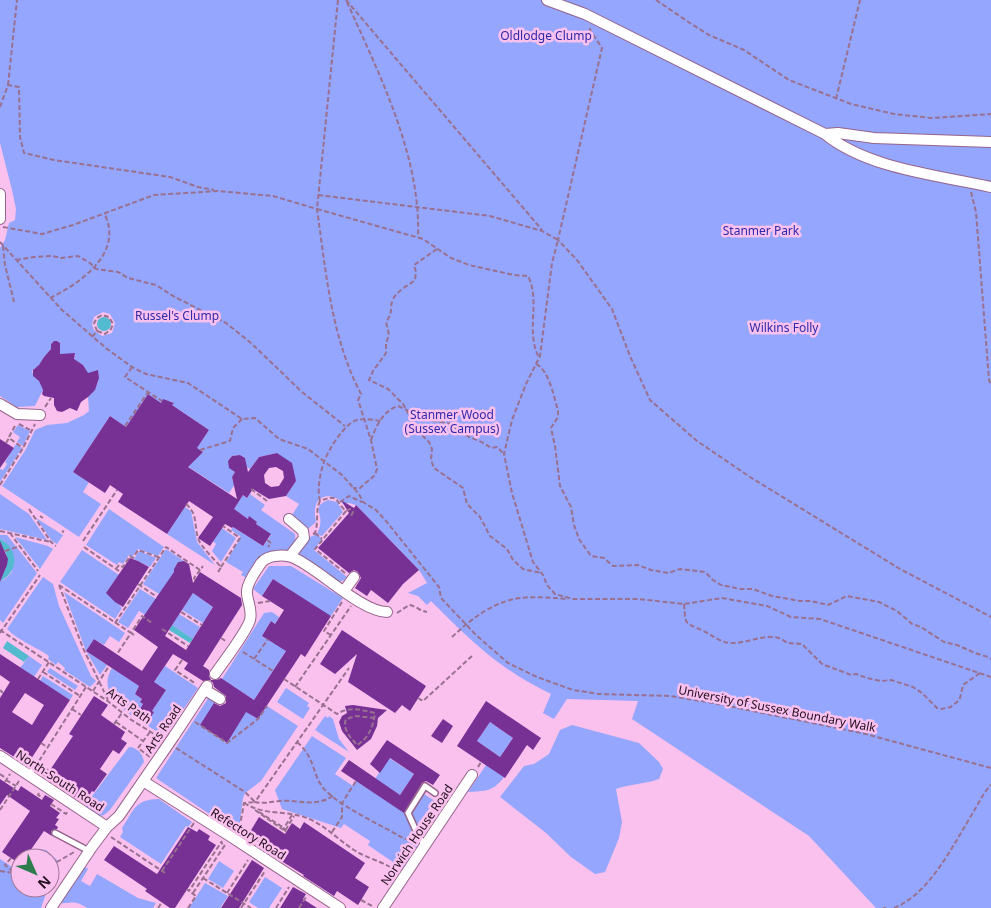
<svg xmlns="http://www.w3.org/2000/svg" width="991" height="908" font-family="'Noto Sans',sans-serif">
	<rect width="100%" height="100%" fill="#fac1ee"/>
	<path fill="#94a6fd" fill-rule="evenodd" d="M0 0H991V908H876L809 836 632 719 638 701 567 699 554 719 543 713 551 694C500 670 470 640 431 601L427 605 418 596 408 593 427 583 419 570 356 505 349 503 343 504C337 495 320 492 316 505 314 510 315 517 316 522L308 529 292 515 299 504 286 496 296 481 277 453 259 457 250 469 245 466 246 464 245 458 240 455 232 456 228 461 235 472 232 477 233 482 235 484 229 493 187 466 203 452 197 448 209 430 172 405 173 402 163 400 161 403 148 394 126 427 110 416 73 472 89 482 83 492 101 504 79 537 2 486 26 449 35 430 47 425 67 423 84 415 89 411 88 397C96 389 100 381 98 371L87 374 83 365 74 360 75 354 61 355 58 350 60 344 58 341H54L51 344 52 348 44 357 39 366 35 368 32 371 34 377 39 380 43 390 35 406 17 407 0 396V248L5 240 9 223 15 220 16 209 12 190 0 143ZM103 312 110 314 115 323 112 333 102 336 94 330 92 324 94 317Z
		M18 425 30 431 23 446 17 442 20 437 13 432Z
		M16 444 22 448 0 482V469L3 470 7 464 5 462Z
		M0 494 29 514 47 540 0 529Z
		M250 494 265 505 261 510 295 534C298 554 275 555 262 556L247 578 241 575 243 572 226 562 241 537 231 530 233 527 263 546 271 535 256 524 257 522 249 517 248 519 241 514 232 512 243 495 247 498Z
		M328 500 337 502 343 512 322 536 317 534C318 531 320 528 320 525 323 513 311 507 328 500Z
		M185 507 191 511 197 542 215 565 167 534Z
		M109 509 164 547 158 556 138 549 132 557 129 555 123 564 119 562 117 565 86 545Z
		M36 518 63 535 57 544 52 541Z
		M222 528 236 538 221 562 212 551 216 544 213 541Z
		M317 534 322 539 314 550 347 577C344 581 342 582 336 581L300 555 299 552 308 538Z
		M0 535H7L37 573 3 623 0 620V581L5 579 12 572 5 542 0 539Z
		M15 537 48 546 53 549 40 569Z
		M166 549 184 561 178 562 174 569 175 575 159 594 143 584Z
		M82 550 122 577H117L107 592 122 608 115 619 60 582Z
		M139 551 156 558 150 567 134 559Z
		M269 566H291L343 598 331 616 283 599 289 589 273 579 262 596 253 589Z
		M43 577 53 584 59 606 91 676 96 681 90 687 64 670 65 668 58 662 56 665 48 659 49 656C35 646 20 642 7 629Z
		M140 589 156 599 145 615 139 611 128 628 118 622Z
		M64 592 125 633 119 642 110 636 104 645 94 639 86 651 107 665 100 675 86 651Z
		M193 593 213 607 203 623 182 610Z
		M272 612 279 617 275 624 271 621 262 636 275 644 289 646 254 700 222 679 264 613Z
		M179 614 200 627 193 639 172 625Z
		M29 656 42 665 34 677 20 668Z
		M165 666 198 688 170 729 168 728 163 735C143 722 92 699 112 668L139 686 135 694 142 699 140 702 143 704 140 709 142 710 139 714 142 715 140 718 147 723 154 712 152 711 166 690 159 685 153 694 148 691Z
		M50 668 78 686 75 690 47 672Z
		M43 676 73 695 70 700 40 681Z
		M286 688 309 703 307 706 310 708 303 719 277 702Z
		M209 697 216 701 200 725 226 743 242 718 239 707 258 719 267 706 298 726 261 781 245 793 243 798 239 829 236 832 156 778Z
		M325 716 328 718 329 716 333 719 339 739 349 752 315 730Z
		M490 722 513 738 500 757 477 741Z
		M572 725 639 743 659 762 663 769 659 779C645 784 630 784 616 789L622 822 619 838 605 872 595 874 571 857 546 833 500 797 524 766 534 764 549 754 560 730Z
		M312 736 346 758 335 774 353 786 356 781 405 813 419 845 403 869 368 845 370 841 344 824 341 828 282 809 275 790Z
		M129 747C137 747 143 754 144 762L110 810 104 815 100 816 87 808 86 804Z
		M389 758 414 774 400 795 375 779Z
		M486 765 504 777C493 792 485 791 468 792Z
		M424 794 435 801 416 826 410 814Z
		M159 799 192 822 188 827 186 826 161 864 120 837 123 832 122 828C134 810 135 799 159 799Z
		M40 849 46 850 57 860 56 869 50 881V858H30Z
		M0 859 20 872V888H48L41 908H0Z
		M219 861 234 871 223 888 208 879Z
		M85 867 88 869 81 881 90 886 97 874 138 898 156 903 153 908H87C73 899 73 904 59 903Z
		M265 877 282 888 269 908H258L249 902Z
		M205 883 228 896 220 908H189Z"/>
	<path fill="#54bad0" d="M97 324a7 7 0 1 1 14 0a7 7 0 1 1-14 0Z
		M0 539C19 549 19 572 0 581 5 569 13 557 0 546Z
		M172 625 193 639 190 643 169 630Z
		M7 641 29 656 24 662 3 648Z"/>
	<path fill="#773195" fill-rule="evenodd" d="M54 341H57L60 343V354L75 353 74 359 83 365 88 373 98 370 99 378 95 390 88 397 81 402 77 411 70 408 62 412 57 411 54 405V398L44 396 42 394 43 390 39 381 33 376V370L39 365 44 357 51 349V344Z
		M148 394 161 403 163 399 174 403 172 405 209 430 197 448 203 452 188 467 237 499 232 477 235 472 229 468 228 461 232 456 240 455 245 458 248 472 259 457 277 453 292 463 296 481 286 496 269 499 253 489 247 498 243 495 234 509 248 519 249 516 257 522 256 524 271 534 263 546 233 527 232 528 225 524 210 546 198 538 213 517 189 501 167 534 118 502 123 494 110 485 105 493 73 472 110 416 126 427ZM276 467 283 471 284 478 279 486 271 487 265 483 264 475 269 468Z
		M0 439 14 448 0 468Z
		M341 500 354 508 356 505 419 570 403 584 388 603 371 590 367 596 355 588 361 578 358 572 354 570 349 573 318 548 349 513Z
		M0 541 8 559 7 565 0 582Z
		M130 558 138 561 149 567 123 607 115 602 106 593Z
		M184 561 189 564 193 583 200 572 241 598 242 605 203 666 209 670V676L211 680H217L221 678 254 700 286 651 262 636 271 621 275 624 284 610 262 596 273 579 331 616 305 657 301 654 258 719 246 712 227 743 200 725 214 703 220 706 226 703V696L214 687 213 683 210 680 203 681 184 669 188 663 173 654 154 682 166 690 152 711 154 712 147 723 140 718 142 715 139 714 142 710 140 709 143 704 140 702 142 699 135 694 139 686 86 651 94 639 142 671 158 647 134 630 174 572V569L178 562ZM193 593 213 607 186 650 165 636Z
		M342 630 426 686 410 711 402 705 395 713 348 682 357 654 335 674 320 664Z
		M0 654 70 700 27 765 0 748V698L10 682 0 675ZM25 693 44 705 32 725 12 712Z
		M94 696 108 705 101 715 125 732 121 739 127 743 119 754 113 750 100 769 107 774 94 792 92 791 84 803 62 789 68 787 69 781 50 770 73 736 69 734Z
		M486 701 541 738 533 750 527 745 505 778 457 746ZM490 722 513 738 500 757 477 741Z
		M353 705 387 710 378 718 377 726 371 739 357 750 342 731 339 722 342 716 347 713 345 706Z
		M443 719 453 726 442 743 431 736Z
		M387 740 440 775 433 785 426 781 422 783 404 813 341 771 349 760 400 795 414 774 390 758 380 773 370 764Z
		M0 779 18 791 21 786 42 800 45 795 54 800 50 806 60 813 56 818 59 819 55 825 58 827 57 829 51 831 52 836 44 831 25 858H20V864L2 852 30 811 7 795 0 805Z
		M259 817 285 834 292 823 300 829 304 822 365 863 355 878 369 887 358 905 337 891 334 896 303 876 304 875 278 859 272 855 274 852 248 835Z
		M188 827 197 832 199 829 210 836 208 840 216 845 175 908H170L145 891 147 889 104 860 114 846 157 874Z
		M252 860 264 868 239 908H221Z
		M293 887 306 894 303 899 317 908H280Z"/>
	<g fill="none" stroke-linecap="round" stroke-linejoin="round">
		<defs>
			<path id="lane" d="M29 775 35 766 65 784
				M55 833 89 851
				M424 845 418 835 408 813 425 786 435 793"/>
			<path id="street" d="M547 0 585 14 825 134C868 169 938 175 991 187
				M825 134 838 133 874 138 991 142
				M0 194V219
				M0 404 17 414 40 415
				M289 519 303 531 304 538 290 556
				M344 591 354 577
				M215 674C224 661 246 633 250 620 253 609 246 600 247 590 248 581 256 571 261 563 268 554 287 554 296 559 320 570 362 612 387 612
				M205 690 220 699
				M174 736 207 686
				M0 756 107 827
				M143 781 233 838 340 908
				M51 908 92 847 107 827 119 816 163 752
				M383 908 472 775"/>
		</defs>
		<use href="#lane" stroke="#96638c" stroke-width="8"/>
		<use href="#street" stroke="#96638c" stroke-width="12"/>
		<path stroke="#997090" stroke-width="2" stroke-dasharray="5 2.5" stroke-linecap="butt" d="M338 0 317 209 423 239 451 258 469 265 514 275 528 276C541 302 525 330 539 358
			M346 0 542 230
			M656 0 690 23 709 35 744 50 789 80 851 104 894 114 931 118 991 114
			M347 2C379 74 421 156 418 237
			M590 28V30L602 48 558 240 577 260 612 309 630 356 650 400 697 441 750 477 900 569 991 617
			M8 85 17 0
			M836 99 860 0
			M0 107 8 85 19 87 20 137 24 153 54 160 170 177 198 187 214 190
			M971 192 976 212 989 380 991 385
			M318 195 490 216 542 231 558 240 552 263 540 356 526 384 512 420 504 454 512 493 533 562 543 575 547 585 555 594 573 599H638L684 604 722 598 767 606 791 617 820 619 991 677
			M3 227 42 234 73 225 154 195 218 191 273 196 317 209C326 272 331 337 361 394L358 400 371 440 377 469 375 475 360 488H353
			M0 242 62 310 107 349 132 367 146 374 188 383 242 419 255 418 279 439 308 449 342 475 359 494 363 502 376 510 386 521 439 587 441 598 476 635 508 663 537 677 573 690 599 694 670 696 713 703 862 733 991 768
			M3 246 5 265 14 302
			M437 249 414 265 416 272 415 280C408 286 398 290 393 299 389 309 394 311 386 322L389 335 386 343V353L373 371 369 380 388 389 403 404 419 432 429 442 432 449 431 460 434 468 463 488 467 504 480 517 490 536 507 549 513 560 523 569 541 573
			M16 260 34 257 52 256 61 258 78 256 90 263 96 269 118 272 128 278 156 285 173 296 226 323 251 343 302 392 345 426
			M50 298C75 286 113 261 109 229 109 224 106 218 105 214
			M92 337 97 331 94 323 97 318 102 315 109 317 113 324 111 329 105 334 97 331
			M536 364C549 370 554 397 558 411V417L551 428 555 446 560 486 571 507 574 525 579 539 591 556 604 558 613 566 638 565 651 570 668 573 680 569 705 572 713 580 721 585 740 589H753L772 596 800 601H811L828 605 847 596 879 602 897 611 912 624 921 627 944 642 957 645 975 653 988 657 991 659
			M132 367 125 377 162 401
			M45 407 51 398
			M19 424 32 431
			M125 426 148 392
			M9 437 16 424
			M371 440C376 426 383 411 398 406L428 420 452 424C466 440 477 437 491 448L497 447 503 453
			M6 443 9 438 23 448
			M200 450 230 441 233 428 242 419
			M0 485 23 448 35 424
			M251 489 267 501
			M320 501C317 490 320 473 324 462 328 450 345 423 357 420 364 418 374 420 381 421
			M340 502 349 496 362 502
			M186 504C198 514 194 525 198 538 200 546 215 560 221 567L217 574
			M29 509 51 542 56 546
			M40 516 43 518
			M0 531 51 542
			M62 531 64 532
			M10 533 38 571
			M315 533 322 539
			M313 534 315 533C319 521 315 511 320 501 340 493 334 501 346 511L350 509 353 512 351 516
			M267 540 271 543 268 547
			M83 541 117 490
			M84 547 119 571
			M5 551 20 546
			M221 567 240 538 223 526
			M116 569 119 565 123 567 130 556 133 558 138 550 158 557
			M345 573 315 549 346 511
			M195 580 194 578 200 570
			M138 584 157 597
			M59 585 83 648 109 702
			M59 585 131 633 117 654
			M258 603 270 601
			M684 604C686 626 683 621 703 631 713 635 720 643 731 643 748 644 773 629 787 643L802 644 822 664 851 675 856 674 867 678 881 681 891 680 913 687 922 693 937 708 941 709 951 707 957 702 960 698 963 685 980 673
			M181 612 202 625
			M397 613 409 605C416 606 420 611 427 612
			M115 623 166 547 200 570 203 566
			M162 629 188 646
			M0 630 109 702 130 719 162 739
			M0 633 40 575
			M134 635 131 633 142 616 152 623
			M331 635 324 631 342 602
			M452 637C471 619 494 601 521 598 536 596 553 598 568 599
			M221 638 227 642
			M243 652 273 671
			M254 659 268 639
			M182 660 175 670 196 684
			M43 672 80 696
			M38 679 49 662
			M284 679 337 714C349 706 362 710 375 713 373 727 369 738 357 745 351 738 342 729 346 719L356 716 374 718
			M295 687 351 606
			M0 690 3 693
			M93 691 109 666
			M418 698 423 701 472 656
			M72 709 81 715
			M116 722 143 741
			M195 722 227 743 258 719 267 706
			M114 724 122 713
			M150 732 138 748 150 757
			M297 742C317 759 311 776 326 791 343 808 381 825 403 838L411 841 414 840
			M41 743 47 747
			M176 748 245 792 255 802 244 803 239 831
			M39 761 86 687
			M478 767 481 762
			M0 774 7 779
			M6 780 16 786
			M5 782 10 774
			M39 793 38 795 43 798
			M333 796C314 808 298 799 279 801 270 802 264 804 255 802L349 668
			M244 803C265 816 286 810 307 818 327 826 341 843 359 853 371 859 385 863 397 871
			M51 804 66 814 67 812
			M0 810 19 781
			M255 810 285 831 294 816
			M259 812 284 828
			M286 832 284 828 292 815
			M332 832 342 817V803L356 781
			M111 837 165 873
			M11 858 5 865 16 874
			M50 866 76 851
			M0 871 20 874
			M162 871 194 823
			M203 878 251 908
			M187 889 189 891 222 841
			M193 893 225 845 221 843
			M227 893 248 860
			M361 900 374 907
			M158 908 162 902
			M188 908 196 896 189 891
			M241 908 265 871
			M276 908 289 887
			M299 908 306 897
			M883 908H886
			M894 908C931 893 954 843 974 811 979 802 984 792 991 785"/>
		<use href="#lane" stroke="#fff" stroke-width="5"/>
		<use href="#street" stroke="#fff" stroke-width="10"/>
		<defs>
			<path id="street-bridge" d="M163 752 174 736"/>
		</defs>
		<use href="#street-bridge" stroke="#96638c" stroke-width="12" stroke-linecap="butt"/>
		<use href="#street-bridge" stroke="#fff" stroke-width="10"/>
	</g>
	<g text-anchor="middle" stroke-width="5" stroke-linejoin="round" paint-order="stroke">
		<g font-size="12" fill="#2e29a9" stroke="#fac1ee">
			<text x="546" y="40">Oldlodge Clump</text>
			<text x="761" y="235">Stanmer Park</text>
			<text x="177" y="320">Russel's Clump</text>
			<text x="784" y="332">Wilkins Folly</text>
			<text x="452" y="419">Stanmer Wood<tspan x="452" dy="14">(Sussex Campus)</tspan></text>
		</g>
		<g font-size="12" fill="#210d1d" stroke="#fac1ee">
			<text transform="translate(129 706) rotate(36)" y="4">Arts Path</text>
			<text transform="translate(777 709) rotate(11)" y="4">University of Sussex Boundary Walk</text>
			<text transform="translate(163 729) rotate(-56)" y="4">Arts Road</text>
			<text transform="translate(60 781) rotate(33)" y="4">North-South Road</text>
			<text transform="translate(248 834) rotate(32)" y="4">Refectory Road</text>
			<text transform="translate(417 835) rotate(-56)" y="4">Norwich House Road</text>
		</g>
	</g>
	<g transform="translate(35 873) rotate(135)"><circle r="24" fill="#fac1ee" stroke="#a3799a"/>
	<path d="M0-4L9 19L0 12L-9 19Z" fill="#2c7c4d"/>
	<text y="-8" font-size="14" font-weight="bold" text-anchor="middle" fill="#210d1d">N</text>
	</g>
</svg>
